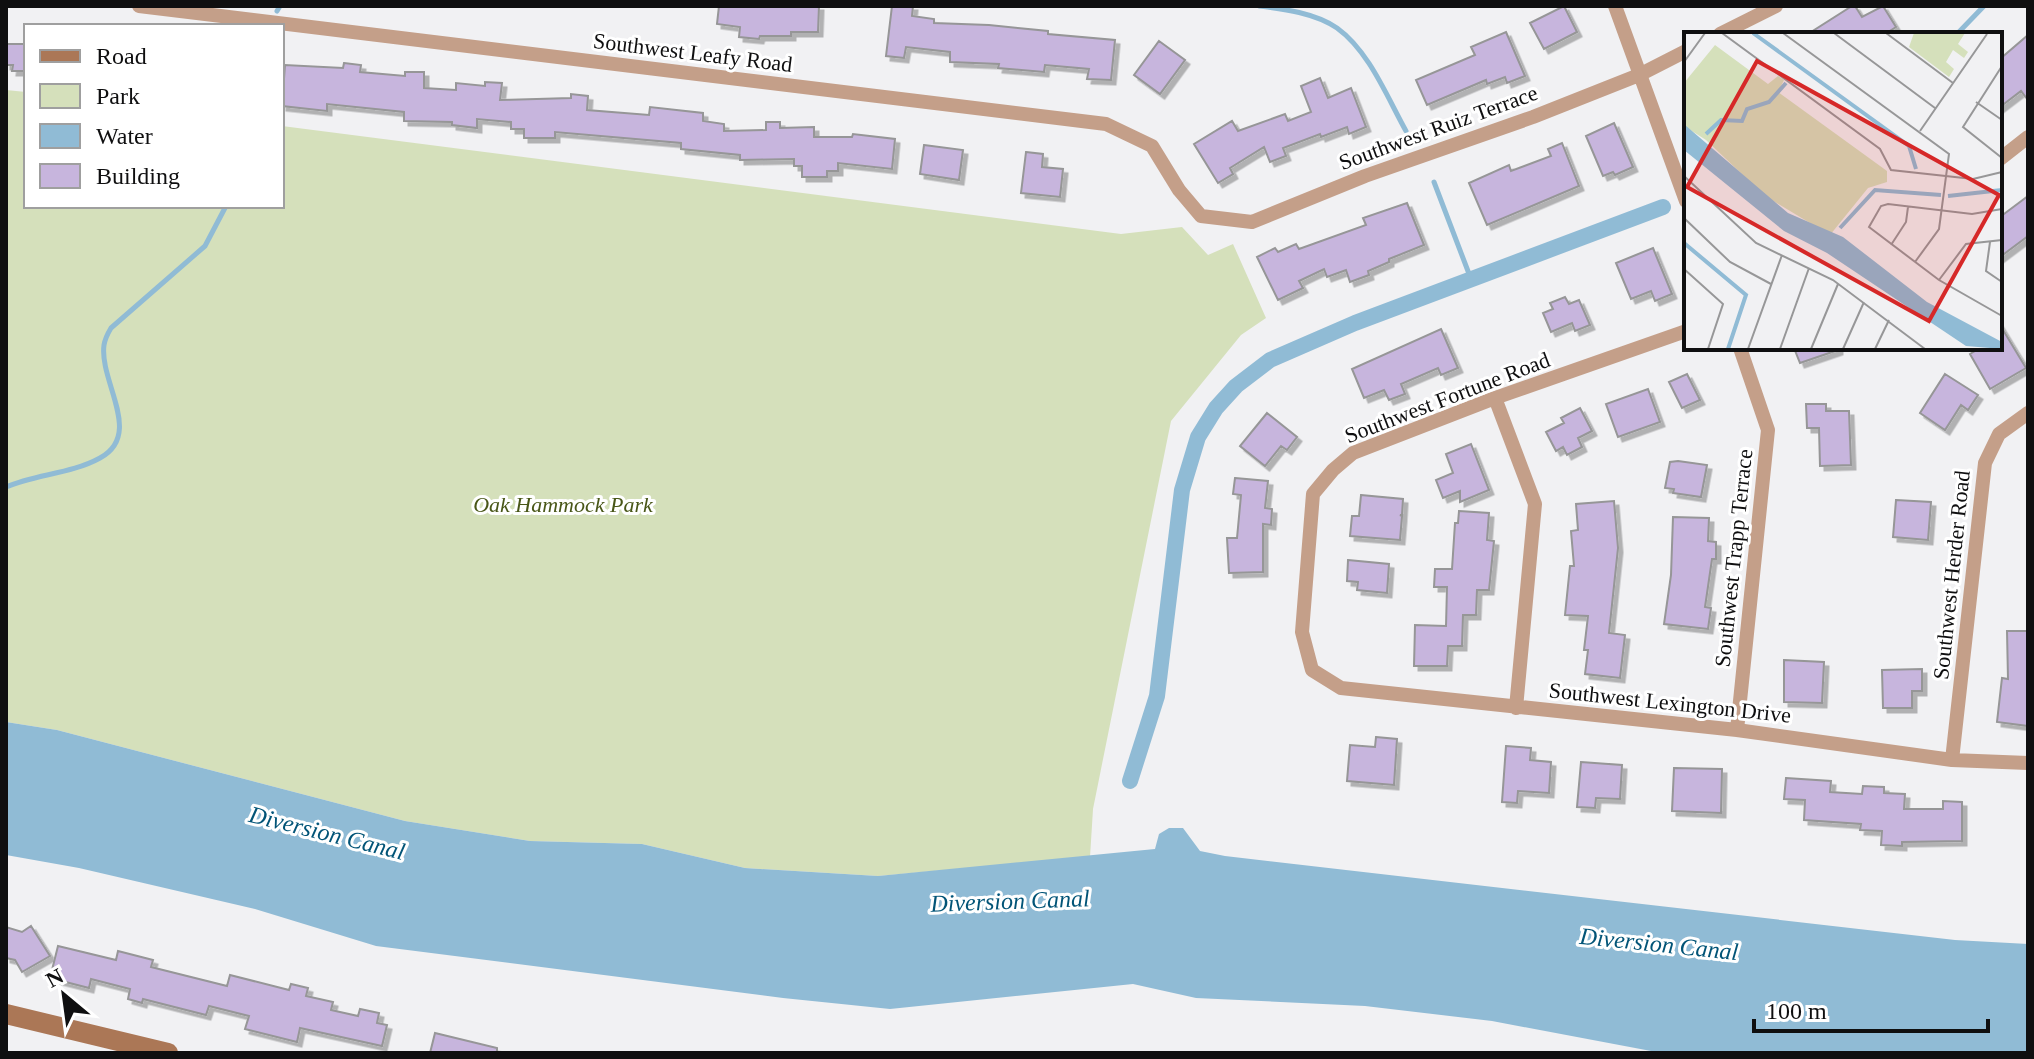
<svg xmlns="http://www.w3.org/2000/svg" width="2034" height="1059" font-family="'Times New Roman',serif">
	<defs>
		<filter id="shadow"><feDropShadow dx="4.5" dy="4.5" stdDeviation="0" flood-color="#0004"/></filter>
	</defs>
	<rect width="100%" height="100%" fill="#f1f1f3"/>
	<path fill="#d5e0bb" d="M6 90 26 92V206H282V126L1121 234 1182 227 1208 255 1233 244 1266 318 1241 335 1171 421 1093 809 1090 857 878 876 745 868 642 844 530 841 405 821 57 730 6 722Z"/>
	<path fill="#90bbd5" d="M6 722 57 730 405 821 530 841 642 844 745 868 878 876 1155 849 1159 834 1169 828H1183L1200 851 1225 856 1955 940 2028 944V1053L1651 1051 1492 1021 1365 1006 1196 998 1133 984 890 1009 783 998 376 946 255 909 79 868 6 855Z"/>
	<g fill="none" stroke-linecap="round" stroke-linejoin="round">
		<path stroke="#90bbd5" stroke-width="5" d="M1259 6C1284 9 1315 13 1337 28 1369 51 1387 97 1406 131
			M277 11 280 6
			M1957 34 1984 6
			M1434 182 1471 279
			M6 487C36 474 71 474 100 458 144 434 99 382 104 345 105 339 108 333 111 328L205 246 226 206"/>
		<path stroke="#90bbd5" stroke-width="16" d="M1130 781 1157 696 1182 490 1198 437 1216 408 1236 386 1270 360 1355 323 1663 207"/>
	</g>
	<path fill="#c7b5dd" stroke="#969697" stroke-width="2" filter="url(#shadow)" d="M719 6H819L818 32H791V36H760L759 39 739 37 740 27 717 24Z
		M892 6H913L912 16 934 19V23L989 25 1048 31V34L1115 40 1111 80 1087 79 1089 69 1045 65 1044 72 998 68 999 64 950 62V52L906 47 904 58 886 56Z
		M1564 6 1577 32 1544 49 1530 23Z
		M1852 6H1855L1862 17 1883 6 1896 27 1885 34H1808Z
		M1506 32 1525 76 1507 83 1505 77 1487 84 1486 80 1427 105 1416 80 1475 55 1471 47Z
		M2028 35V100L2021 91 2000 107V59Z
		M1159 41 1185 60 1160 94 1134 75Z
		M6 44H26V71H12L13 65H6Z
		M344 63 361 65 360 72 405 76V72H424V88L456 90V83L485 86V82L502 83 500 100 571 98V94L588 96 587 110 649 115 650 107 703 113V121L724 124V131L766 130V122H780V128L814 127V137H852L853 134 895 139 892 169 838 163V171H827V177H802V166H794V159L740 160V155L681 149V143L555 132V138H524V129H511V122L477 119V128L452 125V122L404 121V112L327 104V111L282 106 285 65 343 68Z
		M1320 78 1328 98 1351 88 1366 127 1349 134 1347 127 1321 137 1320 134 1283 148 1286 156 1270 162 1264 147 1230 168 1233 174 1218 183 1194 144 1232 121 1238 131 1285 114 1288 121 1311 112 1301 86Z
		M1614 123 1633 167 1615 175 1613 172 1603 176 1586 136Z
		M1562 143 1579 186 1487 225 1469 183 1509 165 1511 171 1551 156 1548 149Z
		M924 145 963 150 959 180 920 174Z
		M1026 152 1043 154 1042 167 1063 169 1060 197 1021 193Z
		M2028 196V236L2000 257V217Z
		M1407 203 1424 245 1389 259V262L1368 271 1369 275 1350 282 1346 270 1327 277 1324 269 1299 281 1303 288 1278 300 1257 257 1275 248 1278 252 1296 244 1299 249 1366 225 1363 218Z
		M1653 248 1672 294 1655 301 1651 291 1631 299 1616 263Z
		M1565 297 1569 304 1579 300 1590 325 1575 331 1572 323 1551 332 1543 313 1553 309 1550 303Z
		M2000 325 2026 368 1990 389 1970 354 1980 348H2000Z
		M1441 329 1458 368 1441 375 1438 368 1401 384 1405 394 1389 400 1384 390 1364 398 1352 369Z
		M1794 348H1838V350L1800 363Z
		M1687 374 1700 400 1682 408 1669 382Z
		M1945 374 1978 395 1968 410 1961 405 1945 430 1920 413Z
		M1648 389 1660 422 1618 437 1606 404Z
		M1806 404H1826V411H1849L1851 465 1820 466 1819 428H1807Z
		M1580 408 1592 431 1578 438 1582 447 1567 455 1563 447 1556 451 1546 432 1564 423 1561 418Z
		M1267 413 1297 437 1287 450 1281 446 1265 466 1240 446Z
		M1471 444 1489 490 1460 502V491L1443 498 1436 480 1453 473 1446 454Z
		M1678 461 1707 465 1701 497 1673 493 1674 489 1665 488 1670 462Z
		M1235 478 1268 481 1265 508 1272 509 1271 525 1263 524V572L1229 573 1227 538H1237L1241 495 1233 494Z
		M1361 495 1403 499 1402 515H1400L1402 516 1400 540 1350 536 1352 516H1359Z
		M1896 500 1931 502 1928 540 1893 537Z
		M1614 501 1618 548 1609 633 1625 635 1620 678 1585 674 1588 650H1584L1588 616 1565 615 1570 566H1574L1571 531 1578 530 1576 504Z
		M1459 511 1489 513 1487 540 1494 541 1489 590H1477L1476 615H1463L1462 646H1448L1447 666H1414L1415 625 1446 626 1447 587H1434L1435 569H1452L1455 523H1458Z
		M1673 517 1709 518 1708 541 1716 542V559H1712L1705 607 1711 608 1708 629 1664 624 1671 575Z
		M1348 560 1389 564 1387 593 1357 590 1358 582 1347 581Z
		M2007 631H2028V726L1997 722 2002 678 2008 679Z
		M1784 660 1824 662 1822 703 1784 702Z
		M1922 669V691H1912V708H1883L1882 670Z
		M1376 737 1397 739 1394 785 1347 781 1350 745 1375 747Z
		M1506 746 1531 748 1530 760 1551 762 1549 793 1518 791 1517 803 1502 802Z
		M1581 762 1622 765 1620 799 1596 798 1595 808 1577 807Z
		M1674 768 1722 769 1721 813 1672 811Z
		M1786 778 1831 781 1830 792 1862 794 1863 786 1884 787V793L1905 794 1904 809H1943V801L1962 802V841L1902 842V846L1881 845 1882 831 1860 830 1861 824 1804 820 1805 800 1784 799Z
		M31 926 50 956 22 972 15 960 6 958V927L22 932Z
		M58 946 116 960 118 951 153 960 151 967 227 986 230 975 289 990 291 984 308 988 306 996 333 1002 331 1010 358 1016 360 1009 379 1013 377 1023 387 1025 382 1046 300 1028 297 1042 245 1029 249 1016 209 1006 206 1015 143 999 142 1003 128 999 130 989 91 979 89 988 50 978Z
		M435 1033 497 1048V1053H430Z"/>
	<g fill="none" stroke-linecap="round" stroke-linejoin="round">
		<path stroke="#c49f89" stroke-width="14" d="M139 6 1106 124 1152 146 1179 190 1201 216 1252 222 1365 176 1533 117 1639 75 1686 51
			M1615 6 1686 201
			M1720 34 1776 6
			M2000 159 2028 137
			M1686 331 1495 398 1353 453 1333 470 1313 494 1302 632 1312 670 1341 688 1737 730 1952 760 2028 763
			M1495 398 1535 504 1516 708
			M1737 730 1768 430 1740 348
			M1952 760 1985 463 1999 434 2028 413"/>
		<path stroke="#ab7756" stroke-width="20" d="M6 1014 168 1053"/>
	</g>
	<g text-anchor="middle" stroke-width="6" stroke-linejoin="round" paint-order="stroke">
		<g font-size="22" fill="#0f0f10" stroke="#fff">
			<text transform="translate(693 52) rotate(7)" y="8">Southwest Leafy Road</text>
			<text transform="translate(1438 127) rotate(-20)" y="8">Southwest Ruiz Terrace</text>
			<text transform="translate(1447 397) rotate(-21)" y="8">Southwest Fortune Road</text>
			<text transform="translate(1733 558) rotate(-84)" y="8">Southwest Trapp Terrace</text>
			<text transform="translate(1951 575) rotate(-84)" y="8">Southwest Herder Road</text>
			<text transform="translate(1670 702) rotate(6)" y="8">Southwest Lexington Drive</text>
		</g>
		<g font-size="22" font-style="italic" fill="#495718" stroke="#fff">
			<text x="563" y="512">Oak Hammock Park</text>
		</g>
		<g font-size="24" font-style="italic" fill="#025477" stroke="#fff">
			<text transform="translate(327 833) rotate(14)" y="8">Diversion Canal</text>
			<text transform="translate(1010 901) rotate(-2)" y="8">Diversion Canal</text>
			<text transform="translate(1659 944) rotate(6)" y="8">Diversion Canal</text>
		</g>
	</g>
	<g transform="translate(1684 32)">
		<rect width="318" height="318" fill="#f1f1f3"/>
		<path d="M230 1H281L274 12 284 20 280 26 269 18 262 30 270 37 265 45 225 15ZM31 13 84 52 94 44 100 48 94 60 203 139V150L184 156 146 203 81 164 22 108 0 94V51Z" fill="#d5e0bb"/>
		<path d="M1 93 104 181 159 205 243 270 318 310V317L282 314 143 221 100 199 0 118Z" fill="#90bbd5"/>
		<path fill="none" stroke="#90bbd5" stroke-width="4" d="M69 1 225 114 232 137M22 102 37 88 58 89 63 77 85 70 102 51M264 164 318 158M156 196 191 158 257 163M0 211 62 263 44 317"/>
		<path fill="none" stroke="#979798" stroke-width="2" d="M38 1 196 117 207 138 289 147 318 140M99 1 265 122 255 197 231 230M150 1 251 76M202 1 269 51M0 30 21 1M318 34 279 95 318 126M292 70 318 88M236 99 303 2M0 144 72 211 149 248 241 317M318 177 288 182 204 172 197 174 185 195 255 248 318 284M0 186 46 230 87 252M306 210 302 239 318 250M207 213 222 190 224 175M0 237 39 272 24 317M255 248 282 212 318 208M64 317 98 223M96 317 125 236M127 317 154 252M159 317 180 270M191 317 205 288"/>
		<path fill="#d62828" fill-opacity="0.15" stroke="#d62828" stroke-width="4" d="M73 29 315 163 245 289 3 155Z"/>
		<rect width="318" height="318" fill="none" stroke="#0f0f10" stroke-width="4"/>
	</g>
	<rect width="2034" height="1059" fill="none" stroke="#0f0f10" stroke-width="16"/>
	<rect x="24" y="24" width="260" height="184" fill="#ffffff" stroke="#9f9f9f" stroke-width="2"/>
	<rect x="40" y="50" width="40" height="12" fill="#ab7756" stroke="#9f9f9f" stroke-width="2"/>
	<text x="96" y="64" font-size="24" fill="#0f0f10">Road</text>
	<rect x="40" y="84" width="40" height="24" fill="#d5e0bb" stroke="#9f9f9f" stroke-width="2"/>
	<text x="96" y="104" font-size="24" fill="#0f0f10">Park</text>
	<rect x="40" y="124" width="40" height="24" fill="#90bbd5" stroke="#9f9f9f" stroke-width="2"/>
	<text x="96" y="144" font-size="24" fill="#0f0f10">Water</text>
	<rect x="40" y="164" width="40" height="24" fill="#c7b5dd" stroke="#9f9f9f" stroke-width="2"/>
	<text x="96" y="184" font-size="24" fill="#0f0f10">Building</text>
	<g transform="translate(64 995) rotate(331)" stroke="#ffffff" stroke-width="6" paint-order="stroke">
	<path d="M0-6L14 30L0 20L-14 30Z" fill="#0f0f10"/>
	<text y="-12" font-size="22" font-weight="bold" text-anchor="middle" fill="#0f0f10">N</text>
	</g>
	<path d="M1754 1019v12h234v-12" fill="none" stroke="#0f0f10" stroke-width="4"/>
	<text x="1766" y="1019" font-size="24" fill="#0f0f10" stroke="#ffffff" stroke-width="6" paint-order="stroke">100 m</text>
</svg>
